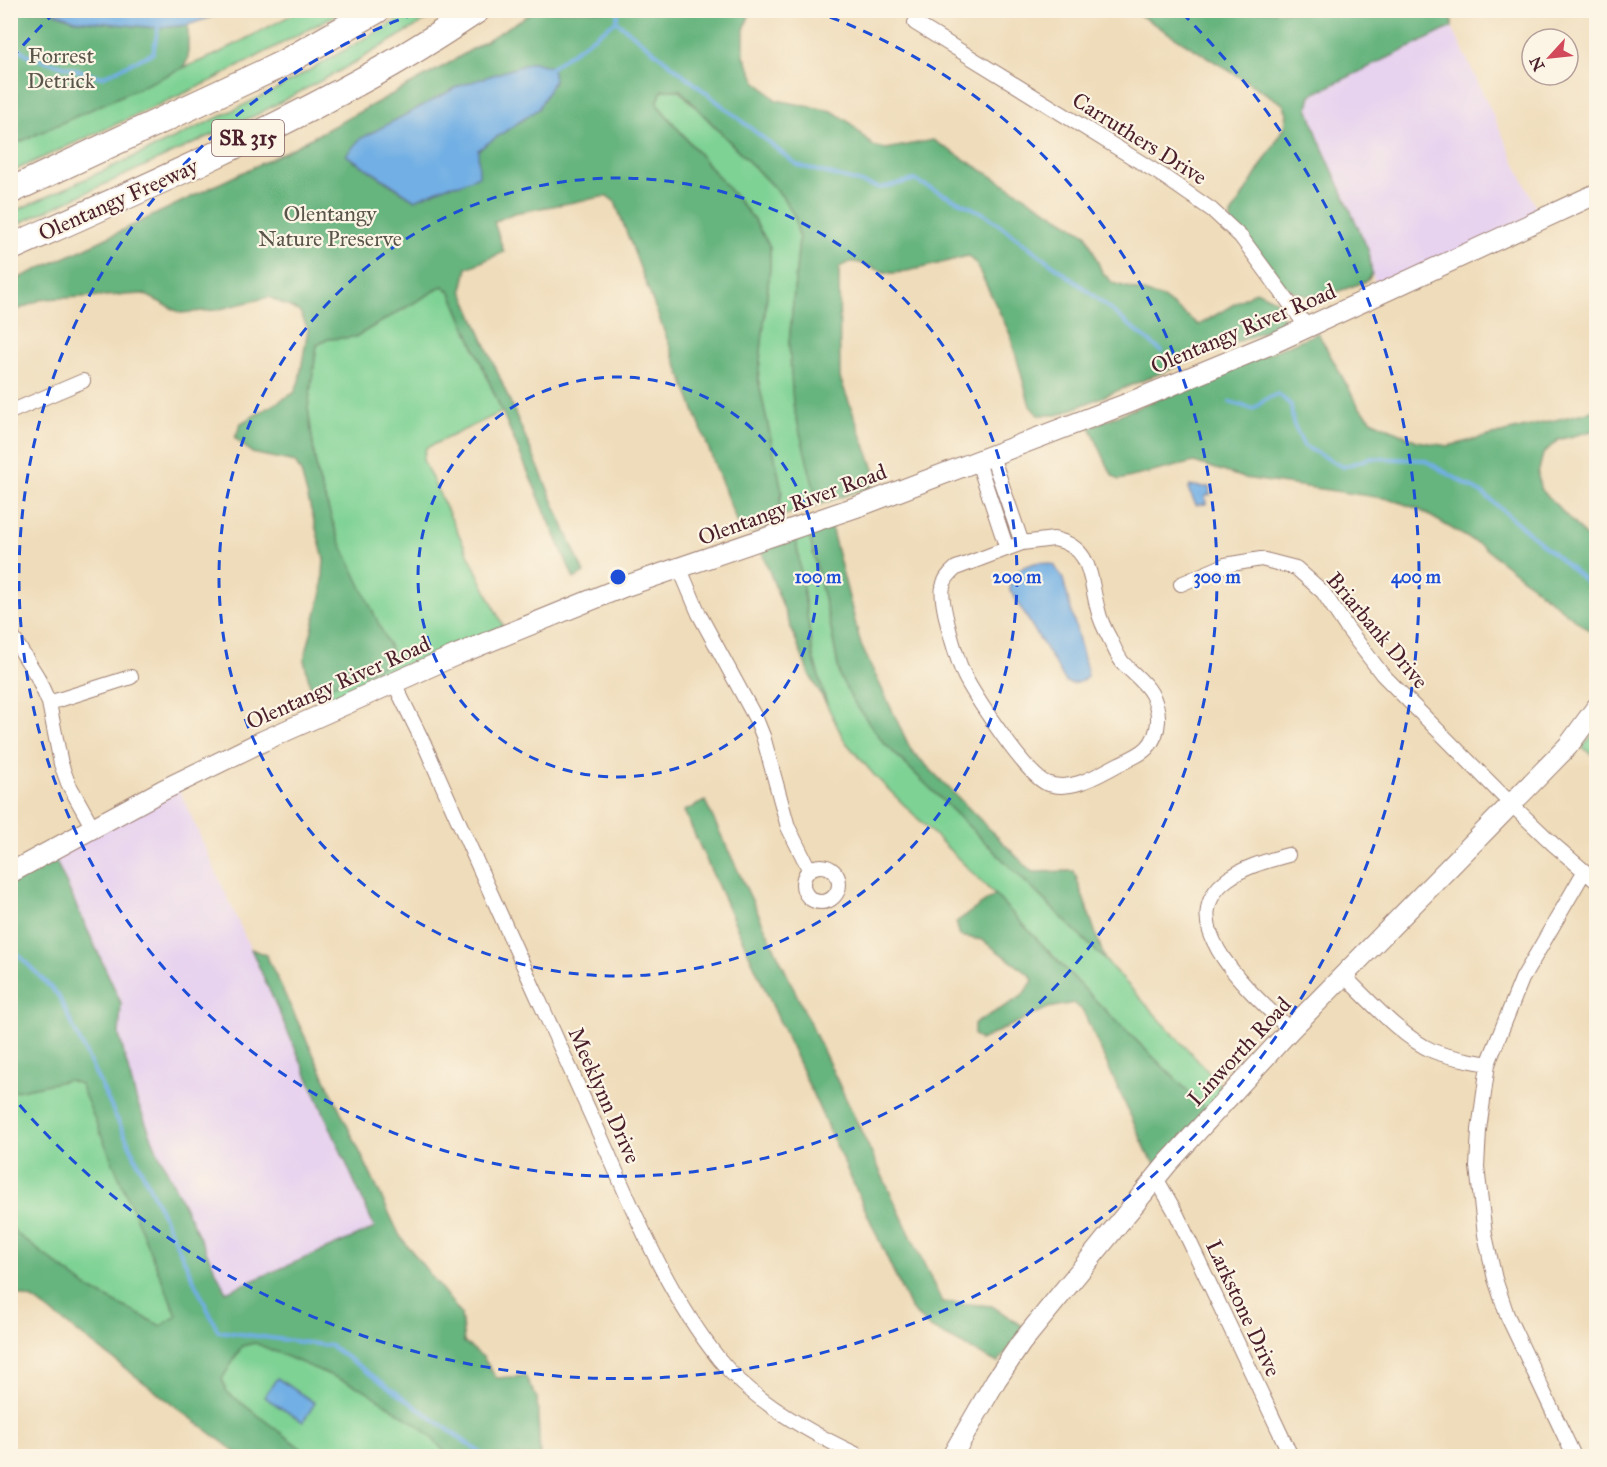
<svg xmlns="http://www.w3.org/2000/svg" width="1607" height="1467" font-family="'IM FELL Great Primer',serif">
	<rect width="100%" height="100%" fill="#fcf5e5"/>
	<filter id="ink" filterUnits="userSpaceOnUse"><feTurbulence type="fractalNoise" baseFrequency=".0167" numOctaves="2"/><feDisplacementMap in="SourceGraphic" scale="12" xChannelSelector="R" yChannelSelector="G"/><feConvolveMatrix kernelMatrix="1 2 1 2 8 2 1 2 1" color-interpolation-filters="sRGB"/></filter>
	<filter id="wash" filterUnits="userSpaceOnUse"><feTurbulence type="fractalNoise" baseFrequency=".008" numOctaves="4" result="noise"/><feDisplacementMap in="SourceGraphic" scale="24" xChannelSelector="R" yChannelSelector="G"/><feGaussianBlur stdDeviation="1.35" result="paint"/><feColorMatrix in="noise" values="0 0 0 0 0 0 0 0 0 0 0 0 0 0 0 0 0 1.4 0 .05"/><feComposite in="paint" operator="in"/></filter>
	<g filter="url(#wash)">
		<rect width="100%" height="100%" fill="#efdcba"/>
		<path fill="#e7d2ef" d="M1452 27 1541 218 1379 293 1372 274 1369 252 1319 140 1308 107 1311 95Z
			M179 789 375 1228 226 1292 157 1150 135 1099 119 1034 121 1003 54 857Z"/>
		<path fill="#7ed294" stroke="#647860" stroke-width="1.5" d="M415 10 442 11 343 69 258 114 11 227V213L173 139 275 90Z
			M10 11H50L75 20 158 28 183 68 215 55 299 11H343L211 81 11 172Z
			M662 90H679L782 196 795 217 799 239 789 344 815 493 824 503 778 517 782 491 758 379 770 267V247L753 218 657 104Z
			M443 286 451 293 502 412 426 448 423 460 503 626 323 703 316 691 390 663 337 535 317 474 308 408 317 345 328 339 355 337Z
			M809 535 831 628 840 677 883 742 1105 960 1225 1090 1207 1110 1092 997 995 895 875 776 844 740 827 705 813 656 796 540Z
			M1596 730V756L1582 748Z
			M71 1027 226 1292 473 1456H272L11 1257V1060Z"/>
		<path fill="#66b47e" stroke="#586a54" stroke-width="1.5" fill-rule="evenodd" d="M751 10 744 30V56L756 81 776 100 832 111 849 122 873 146 886 149 933 140 1086 234 1102 272 1113 283 1163 298 1199 325 1256 291 1275 300 1284 320 1276 326 1058 415H1038L1030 406 1010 334 976 264 968 256C952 260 905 274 891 273 870 271 858 253 839 268L840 378 874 469 873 486 824 503 815 493 793 405 789 344 799 239 795 217 782 196 680 90H662L657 104 753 218 770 247V267L758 379 782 491 778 517 767 526 747 533 737 523 615 202 607 196 514 213 494 222 504 252 467 268 462 290 584 573 574 579 451 293 443 286 355 337 328 339 317 345 308 408 317 474 337 535 392 652 390 663 316 691 310 685 304 660 322 592 324 559 301 472 295 462 252 453 235 438 241 423 294 393 299 381 308 329 300 312 269 297 216 310 181 313 144 294 42 299 11 313 10 282 86 248 293 148 446 65 535 11ZM538 109 478 150 460 184 447 186 415 200 386 182 365 167 353 161Z
			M10 11H50L75 20 158 28 188 25V59L183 68 11 146Z
			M1133 11H1447L1452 21V27L1311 95 1308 107 1319 140 1369 252 1372 274 1367 281C1351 286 1333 295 1317 296 1281 300 1250 248 1231 223V215L1285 127 1287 113 1283 104Z
			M1318 333 1359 407 1373 421 1417 441 1448 446 1596 410V430L1558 440 1543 454 1538 474 1540 488 1596 547V636L1482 546 1418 509 1390 499 1244 478 1194 462 1119 480 1112 475 1090 427Z
			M831 527 861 645 911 750 1032 872 1074 871 1105 960 883 742 853 701 840 677 831 628 809 535Z
			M796 540 813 656 827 705 809 674 761 550Z
			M705 801 942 1302 992 1306 1024 1327 998 1363 930 1328 910 1308 684 811Z
			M54 857 121 1003 119 1035 136 1099 157 1150 226 1292 375 1228 251 949 266 955 400 1236 461 1314 464 1342 483 1357 496 1378 525 1376 537 1398 540 1456H449L423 1429 365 1390 255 1343 242 1346 222 1379 226 1391 311 1456H241L35 1300 19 1295 11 1297 10 1224 16 1233 88 1288 161 1326 177 1316 80 1084 68 1080 11 1092V879Z
			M995 895 1092 997 1207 1110 1156 1165 1147 1152 1083 1011 1074 1003 1048 1008 980 1040 974 1035V1024L1021 997 1033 981 1030 975 982 940 960 936 956 922Z"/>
		<path fill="#71afe4" stroke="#5e6788" stroke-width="1.5" d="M50 11H229L188 25 158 28 75 20Z
			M533 62 552 67 554 81 538 109 478 150 479 176 460 184 447 186 415 200 346 155 360 139 459 86Z
			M1190 486 1209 487 1210 495 1205 496 1206 504 1196 505 1188 489Z
			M1040 562 1054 565 1063 579 1087 671V676C1082 682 1074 686 1066 682L1010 590C1009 571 1024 565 1040 562Z
			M277 1378 315 1403 303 1422 264 1397Z"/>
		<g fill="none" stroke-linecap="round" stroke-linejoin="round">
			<path stroke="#71afe4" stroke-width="4" d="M616 21 797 165 880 188 914 180 985 214 1089 292 1161 351
				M10 43 31 57 102 77 153 53 158 28
				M552 67 616 21 619 10
				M1230 402 1253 409 1266 399 1278 394 1291 405 1293 423 1304 446 1343 467 1370 458 1424 460 1485 495 1596 590
				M10 946 58 995 218 1331 331 1346 485 1456"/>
		</g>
	</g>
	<g filter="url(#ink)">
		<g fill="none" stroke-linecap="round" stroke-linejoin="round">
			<defs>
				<path id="minor" d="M915 23 1163 176 1212 210 1241 237 1307 327
					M10 412 83 381
					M992 456 1022 543
					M978 462 1007 549
					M1054 539C1093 547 1089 578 1098 610 1100 620 1105 630 1110 639 1114 647 1117 656 1123 663 1132 673 1144 681 1151 693 1161 710 1161 733 1147 748 1140 755 1128 760 1119 764 1098 775 1071 793 1046 783 1026 774 978 701 966 679 958 664 939 602 943 587 944 579 950 573 956 568L1022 543Z
					M680 569 699 614 757 721 763 736 788 827 809 869
					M1181 584 1225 565 1261 559 1296 568 1323 592 1347 628 1382 674 1512 805 1553 844 1596 881
					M10 633 37 676 49 703 61 764 68 783 93 828
					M394 683 426 748C480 871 536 993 591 1115 629 1198 662 1288 719 1359 753 1401 812 1434 860 1456
					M49 703 131 677
					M1288 855C1267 861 1246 866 1228 879 1167 924 1258 998 1290 1030
					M803 884a18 18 0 1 1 36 0a18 18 0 1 1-36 0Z
					M1343 975C1369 1000 1401 1037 1433 1051 1450 1058 1470 1060 1488 1064
					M1156 1178 1177 1215 1291 1456
					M1574 1456 1507 1315 1495 1279 1485 1235 1477 1167 1479 1130 1488 1064 1522 979 1584 872"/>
				<path id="secondary" d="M10 873 163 790 263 741 456 655 623 587 865 504 1126 404 1271 344 1596 194
					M952 1456 996 1380 1021 1343 1168 1163 1290 1030 1568 746 1596 708"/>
				<path id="motorway" d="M10 191 282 64 377 10
					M10 248C131 194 253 141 368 77 405 57 441 34 477 10"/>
			</defs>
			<use href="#minor" stroke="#9c7e72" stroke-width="16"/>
			<use href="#secondary" stroke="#9c7e72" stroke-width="22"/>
			<use href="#motorway" stroke="#9c7e72" stroke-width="28"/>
			<use href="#minor" stroke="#fff" stroke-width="14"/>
			<use href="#secondary" stroke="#fff" stroke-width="20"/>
			<use href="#motorway" stroke="#fff" stroke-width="26"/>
		</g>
	</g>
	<g fill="none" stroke="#1d4ed8" stroke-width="3" stroke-dasharray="10 8">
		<circle cx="618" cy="577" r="200"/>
		<circle cx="618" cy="577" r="399"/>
		<path d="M813 11A599 599 0 1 1 423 11"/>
		<path d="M11 59A798 798 0 0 1 54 13M1182 13A798 798 0 1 1 11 1095"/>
	</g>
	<g text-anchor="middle" stroke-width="4.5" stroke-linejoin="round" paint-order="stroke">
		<rect fill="#fcf5e5" stroke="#7f5f63" stroke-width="1.5" x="212" y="120" width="72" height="36" rx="4.5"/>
		<g font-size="21" font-weight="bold" fill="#4a1f2b">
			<text x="248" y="145">SR 315</text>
		</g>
		<g font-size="22" fill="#5a554a" stroke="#fcf5e5">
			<text x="61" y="63">Forrest<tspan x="61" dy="25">Detrick</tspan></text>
			<text x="330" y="221">Olentangy<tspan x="330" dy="25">Nature Preserve</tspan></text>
		</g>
		<g font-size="22" fill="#4a1f2b" stroke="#fcf5e5">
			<text transform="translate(1140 138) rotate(32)" y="8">Carruthers Drive</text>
			<text transform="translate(118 199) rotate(-24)" y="8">Olentangy Freeway</text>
			<text transform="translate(1243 328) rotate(-23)" y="8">Olentangy River Road</text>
			<text transform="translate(792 504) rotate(-20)" y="8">Olentangy River Road</text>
			<text transform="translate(1378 630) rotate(50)" y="8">Briarbank Drive</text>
			<text transform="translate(338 682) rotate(-24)" y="8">Olentangy River Road</text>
			<text transform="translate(1239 1051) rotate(-47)" y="8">Linworth Road</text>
			<text transform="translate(605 1095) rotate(66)" y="8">Meeklynn Drive</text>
			<text transform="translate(1244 1308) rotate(65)" y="8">Larkstone Drive</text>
		</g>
	</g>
	<circle cx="618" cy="577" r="9" fill="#1d4ed8" stroke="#fcf5e5" stroke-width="3"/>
	<g font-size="18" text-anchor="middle" font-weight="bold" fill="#1d4ed8" stroke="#fcf5e5" stroke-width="4.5" stroke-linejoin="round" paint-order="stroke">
		<text x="818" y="583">100 m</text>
		<text x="1017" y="583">200 m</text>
		<text x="1217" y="583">300 m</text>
		<text x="1416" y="583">400 m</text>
	</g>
	<rect width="1607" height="1467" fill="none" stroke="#fcf5e5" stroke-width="36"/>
	<g transform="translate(1550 57) rotate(243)"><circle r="28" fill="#fcf5e5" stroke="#b59f9b" stroke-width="1.5"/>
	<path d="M0-4.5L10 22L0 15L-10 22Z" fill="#d1495b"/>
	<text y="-9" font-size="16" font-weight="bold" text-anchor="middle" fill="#4a1f2b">N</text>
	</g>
</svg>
